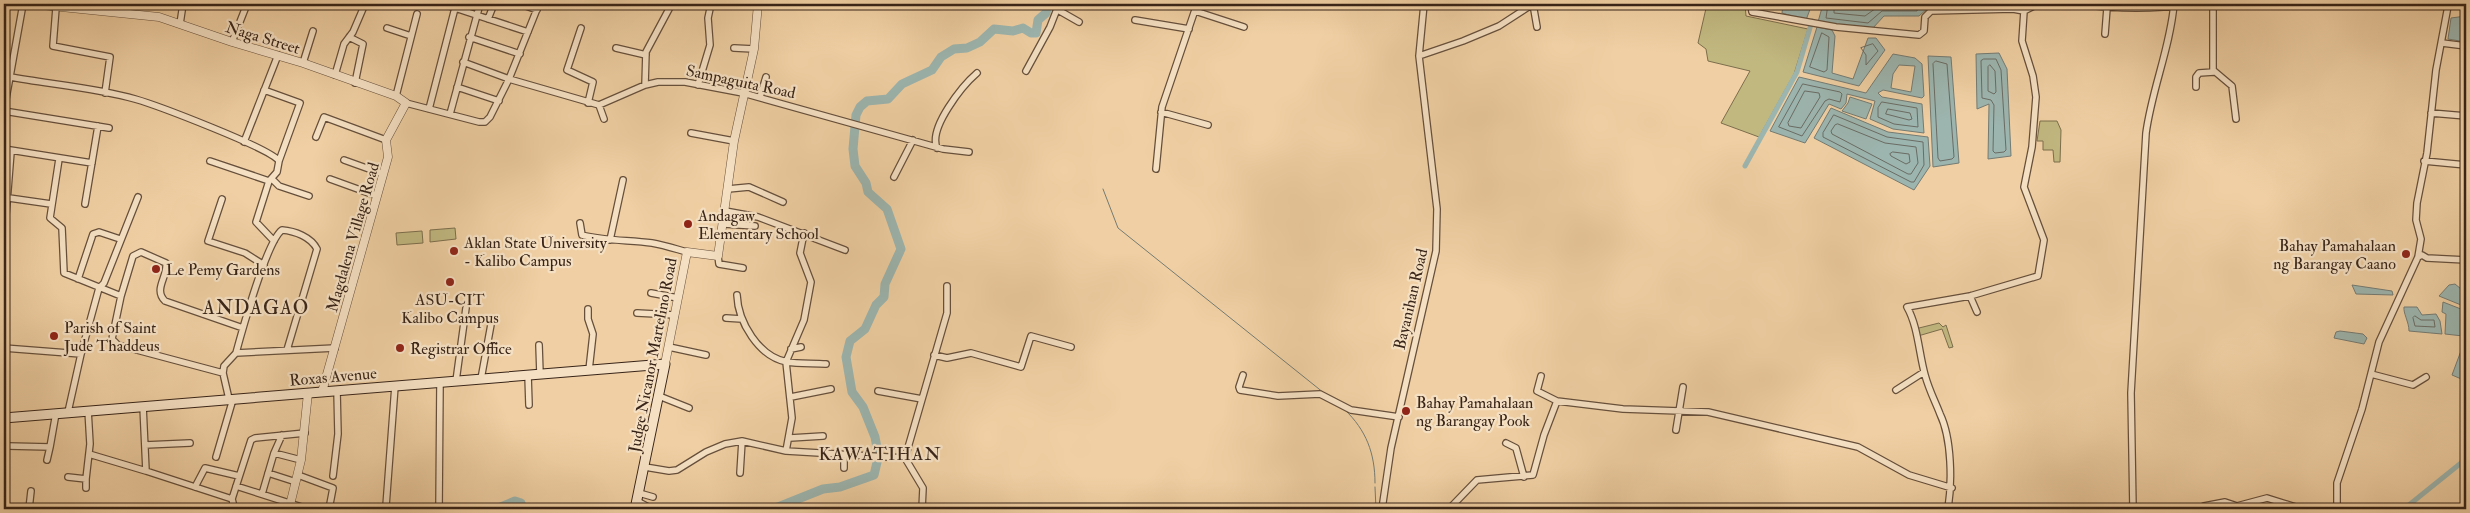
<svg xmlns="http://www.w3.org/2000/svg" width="2470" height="513" font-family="'IM FELL Double Pica',serif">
	<rect width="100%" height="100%" fill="#efcfa3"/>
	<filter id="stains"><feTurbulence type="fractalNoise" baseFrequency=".004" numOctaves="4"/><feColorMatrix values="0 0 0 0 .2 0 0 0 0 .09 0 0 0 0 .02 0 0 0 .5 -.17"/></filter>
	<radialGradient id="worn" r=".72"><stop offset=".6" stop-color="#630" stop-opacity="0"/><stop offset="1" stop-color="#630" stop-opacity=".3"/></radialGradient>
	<path fill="#c1b880" stroke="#7c6e4c" d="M1707 4H1745L1746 16 1808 29 1794 74 1759 137 1721 123 1750 71 1708 61 1706 49 1698 43Z
		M2040 121H2057L2061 130 2060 162H2054L2053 150H2043V141H2037Z
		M455 228 456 239 430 242V230Z
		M422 231 423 243 397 245 396 233Z
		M1939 323 1943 327 1946 325 1953 347 1949 348 1942 329 1918 336 1915 329Z"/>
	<path fill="#9cb5af" stroke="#747b73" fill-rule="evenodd" d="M1783 4H1812L1806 20 1782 13Z
		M1823 4H1923L1927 9 1919 16H1884L1872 29 1818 22Z
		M2466 16V42L2448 39 2451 18Z
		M1817 27 1832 30 1835 36 1832 73 1853 79 1868 38H1876L1885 50 1859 86 1803 72Z
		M1999 53 2007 69 2011 156 1988 159 1989 104 1977 109 1976 54Z
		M1893 54 1915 58 1922 64 1924 96 1922 98 1883 90 1878 93 1882 97 1922 104 1924 133 1893 129 1870 119 1875 101 1847 94 1846 103 1841 109 1829 104 1805 143 1770 131 1799 77 1866 93ZM1899 65 1915 66 1911 92 1891 88 1893 74Z
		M1928 56 1951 57 1959 163 1933 167Z
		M1850 97 1872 104 1866 119 1842 111 1848 103Z
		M1831 108 1888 132 1928 137 1930 166 1914 190 1814 138Z
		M2455 284 2466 293V307L2439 296 2449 285Z
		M2352 285 2392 291 2393 295 2356 294Z
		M2443 302 2466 311V333L2463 336 2445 334 2446 314 2442 312Z
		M2404 307H2417L2422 315 2436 314 2440 321 2442 334 2409 331C2409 322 2403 313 2404 307Z
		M2340 331 2363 334 2367 338 2364 344 2334 338 2336 332Z
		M2465 340 2466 341V381L2452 375Z"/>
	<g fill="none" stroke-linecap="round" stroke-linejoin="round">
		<path stroke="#6a6c64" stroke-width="1" d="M1828 4 1826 18 1868 23 1882 11H1917L1919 4
			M1834 4V13L1865 16 1879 6 1898 4
			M1822 33 1829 37 1827 70 1824 72 1810 67Z
			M1873 44 1878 51 1866 65V55L1861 48Z
			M1984 59H1996L2001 70 2006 150 2004 152 1995 153 1993 151 1994 105 1991 100 1982 98 1981 61Z
			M1936 61 1947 64 1954 157 1952 159 1940 161 1938 158 1933 64Z
			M1990 65 1995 71 1996 92 1994 94 1988 91V67Z
			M1803 84 1840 92 1842 94 1840 102 1829 99 1825 101 1802 136 1779 127Z
			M1805 91 1819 93 1820 97 1801 128 1789 126 1788 123Z
			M1882 102 1917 108 1918 127 1894 124 1878 117V108Z
			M1888 109 1910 113 1912 119 1909 120 1886 114Z
			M1834 115 1887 137 1923 142 1924 165 1914 182H1911L1823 137V133Z
			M1838 124 1885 143 1916 147 1918 163 1911 174H1908L1832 134 1831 131 1835 125Z
			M1893 152 1909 154 1910 162 1906 164 1891 156 1890 154Z
			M2415 316 2421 320H2434L2435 327 2415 326 2413 318Z"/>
		<path stroke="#747b73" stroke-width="1" d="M1103 189 1118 228 1324 393
			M1345 410C1366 430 1375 453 1375 483
			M1375 487 1376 509"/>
		<path stroke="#9cb5af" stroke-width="5" d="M1745 166 1797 72 1812 21
			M2404 509 2466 459"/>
		<path stroke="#9cb5af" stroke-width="9" d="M878 453 875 437 863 407 852 392 846 357 850 341 865 329 876 305 884 297 885 284 901 249 887 209 868 192 866 183 855 166 853 149 856 115 860 107 867 101 888 99 902 84 932 70 941 57 954 49 967 48 980 42 994 29 1013 31 1023 28 1031 33H1036L1038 20 1046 13 1048 4
			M369 509H379
			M496 509 515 501 521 503 522 509
			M773 509 823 489 840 487 874 475 878 458"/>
		<defs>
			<path id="minor" d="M444 4 455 8
				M1533 4 1537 27
				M1751 4 1752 12 1836 27 1919 35 1924 31 1925 17 1931 11 2013 9 2024 11
				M2078 4C2116 9 2152 10 2189 4
				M2213 4V70L2232 86 2236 119
				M2259 4H2289
				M2438 4 2448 6V4
				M526 6 537 10
				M56 8 53 46 110 57 105 93
				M1058 10 1079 22
				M1195 11 1244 27
				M488 19 494 4
				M1135 20 1189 29
				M180 24 183 4
				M387 28 411 36
				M581 28 567 70 593 82 588 103
				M2105 34 2107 8
				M349 37 363 44 355 83
				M469 37 520 54
				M232 42 247 4
				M2442 43 2466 46
				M616 48 646 55
				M734 48 754 49
				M1419 56 1463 41 1499 26 1533 4
				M463 62 509 79 599 105 645 85 658 82H685L743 93 943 149 969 152
				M303 63 313 31
				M1026 71 1050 27 1059 4
				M335 75 344 44 353 32 365 4
				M10 77C49 84 98 88 135 99 156 105 270 148 279 161L277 172 269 181
				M645 85 646 52 669 9 666 4
				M698 85 710 45 708 18 711 4
				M457 87 499 101
				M2196 87V77L2199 73 2214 72
				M264 90 300 103 279 161
				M396 96 417 14
				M760 97 766 77
				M406 103 479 122H485L490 117 509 79 539 4
				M599 105 604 119
				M429 109 455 8 528 32
				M4 110 23 4
				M4 111 109 128
				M1161 112 1208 125
				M2431 113 2466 116
				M450 114 480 4
				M691 133 734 141
				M316 137 324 117 386 140
				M244 142 278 55
				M937 148C928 128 963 85 977 73
				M4 149 92 163
				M59 159 50 218 62 228 64 273 121 296
				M344 160 383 174
				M210 161 269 181 256 222 274 241
				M2424 161 2466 165
				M1156 169 1162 107 1197 4
				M894 177 913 140
				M272 179 279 186 309 196
				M330 179 377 196
				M728 189 749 187 783 202
				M9 198 51 204
				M222 199 208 241 245 253 264 265
				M85 204 98 126
				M725 211 758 217 845 250
				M580 223 582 235C605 241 629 240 652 243 664 245 676 249 687 252
				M724 224 755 226
				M4 240 11 152
				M610 240 623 180
				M718 256 719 264 743 268
				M2418 257 2422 255 2427 258 2466 260
				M78 279 93 234 99 232 120 239
				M651 293 678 298
				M737 295C738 322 759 357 787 362 799 364 813 363 826 364
				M1970 296 1977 312
				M588 309V319L593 334 589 370
				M637 313 675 315
				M726 318 742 319
				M243 328 165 301C153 289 168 277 166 263L141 252 133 256 121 296 112 339 118 345 223 373 224 366 236 353 335 348
				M539 345 540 374
				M669 347 706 355
				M4 348 81 354
				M791 349 801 347
				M236 353C242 331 267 241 282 230 295 231 311 237 317 249L287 350
				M934 355 947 358 971 353 1021 367 1031 336 1071 347
				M223 373 229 399
				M2371 374 2413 385 2426 377
				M528 375 529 405
				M1243 375 1239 387 1240 390 1278 396 1320 394 1351 410 1399 417
				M1541 376 1537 391 1557 401
				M481 379 492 319
				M456 381 466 308
				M1896 390 1924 372
				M878 391 922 399
				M659 396 689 408
				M791 397 831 389
				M143 406 146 471 232 499
				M68 412 81 354 99 288 104 283 138 197
				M1676 430 1683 387
				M790 438 823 436
				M1506 443 1516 448 1524 477
				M145 445 190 443
				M8 446 50 447 56 413
				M786 451 792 418 786 362 804 320 811 282 800 253 804 233
				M274 453 301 460
				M89 454 146 471
				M216 457 233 399
				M905 458 923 488 922 509
				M47 460 50 447
				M645 467 669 471 677 470 706 452 725 444 742 441 786 451 905 458 947 313V286
				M844 468V455
				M268 473 296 482
				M740 473 742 441
				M298 475 333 488 329 509
				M333 476 338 434 337 391
				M68 477 86 479 90 444 88 410
				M236 486 308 509
				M195 487 205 468 239 476
				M86 488V479
				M639 493 653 497
				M262 494 274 453 282 435
				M637 501 652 509
				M386 506 395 386
				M2204 506 2225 502 2237 506 2267 498 2302 509
				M29 509 31 491
				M238 509 234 507 232 499 251 440 255 438 305 433
				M439 509 440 383
				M1382 509 1391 448 1436 251 1437 209 1419 56 1424 4
				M1449 509 1477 480 1533 475 1544 435 1557 401 1623 409 1708 412 1858 447 1909 475 1952 488
				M1948 509C1952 483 1952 439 1940 414 1935 401 1929 390 1925 375 1919 354 1918 326 1907 307L1970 296 2038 276 2044 240 2024 187 2032 147 2036 97 2033 76 2022 41 2024 11 2038 4
				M2133 509 2131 393 2146 133C2152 89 2170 48 2174 4
				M2337 509V483L2362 409 2379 342 2418 257 2421 239 2416 220 2417 203 2427 153 2436 70 2448 6"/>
			<path id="tertiary" d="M32 4 159 17 232 42 303 63 396 96 406 103 386 140 388 157 322 392
				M665 364 687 252 718 256 734 141 754 49 758 4
				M289 509 301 460 308 393"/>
			<path id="secondary" d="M4 418 665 364 635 509"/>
		</defs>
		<use href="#minor" stroke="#664f3b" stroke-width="8"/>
		<use href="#tertiary" stroke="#664f3b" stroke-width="9"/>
		<use href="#secondary" stroke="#382418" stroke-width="11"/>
		<use href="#minor" stroke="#f5e0c3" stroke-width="5.5"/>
		<use href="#tertiary" stroke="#f5e0c3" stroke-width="8"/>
		<use href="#secondary" stroke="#f5e0c3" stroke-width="9"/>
	</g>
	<g fill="#8f2418" stroke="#f5e0c3" stroke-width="2">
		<circle cx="688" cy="224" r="5"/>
		<circle cx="454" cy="251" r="5"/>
		<circle cx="2406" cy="254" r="5"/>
		<circle cx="156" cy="269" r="5"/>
		<circle cx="450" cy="282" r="5"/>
		<circle cx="54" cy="336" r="5"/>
		<circle cx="400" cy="348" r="5"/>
		<circle cx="1406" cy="411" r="5"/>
	</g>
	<g text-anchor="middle" stroke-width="4.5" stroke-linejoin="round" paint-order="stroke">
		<g font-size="16" fill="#382418" stroke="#f5e0c3">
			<text transform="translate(263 37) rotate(17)" y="6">Naga Street</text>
			<text transform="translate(741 81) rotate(12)" y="6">Sampaguita Road</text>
			<text transform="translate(352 237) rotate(-74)" y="6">Magdalena Village Road</text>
			<text transform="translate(1410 299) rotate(-77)" y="6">Bayanihan Road</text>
			<text transform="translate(652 355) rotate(-79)" y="6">Judge Nicanor Martelino Road</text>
			<text transform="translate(333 376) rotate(-5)" y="6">Roxas Avenue</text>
		</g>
		<g font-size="16" fill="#382418" stroke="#f5e0c3" text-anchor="start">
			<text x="698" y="221">Andagaw<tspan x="698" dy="18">Elementary School</tspan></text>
			<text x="464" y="248">Aklan State University<tspan x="464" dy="18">- Kalibo Campus</tspan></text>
			<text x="2396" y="251" text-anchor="end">Bahay Pamahalaan<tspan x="2396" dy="18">ng Barangay Caano</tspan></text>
			<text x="166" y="275">Le Pemy Gardens</text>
			<text x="450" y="305" text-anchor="middle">ASU-CIT<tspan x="450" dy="18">Kalibo Campus</tspan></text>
			<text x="64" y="333">Parish of Saint<tspan x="64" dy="18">Jude Thaddeus</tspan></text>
			<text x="410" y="354">Registrar Office</text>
			<text x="1416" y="408">Bahay Pamahalaan<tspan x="1416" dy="18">ng Barangay Pook</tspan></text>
		</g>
		<g font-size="18" letter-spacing="1" fill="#382418" stroke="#f5e0c3">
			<text x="880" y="460">KAWATIHAN</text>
		</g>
		<g font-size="19" letter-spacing="1" fill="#382418" stroke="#f5e0c3">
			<text x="256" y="314">ANDAGAO</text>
		</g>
	</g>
	<rect width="2470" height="513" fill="none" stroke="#efcfa3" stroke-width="20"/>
	<rect x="5" y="5" width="2460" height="503" fill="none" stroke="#382418" stroke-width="2.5"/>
	<rect x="10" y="10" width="2450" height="493" fill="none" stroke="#382418"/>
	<rect width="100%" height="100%" filter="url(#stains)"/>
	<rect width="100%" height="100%" fill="url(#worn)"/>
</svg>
